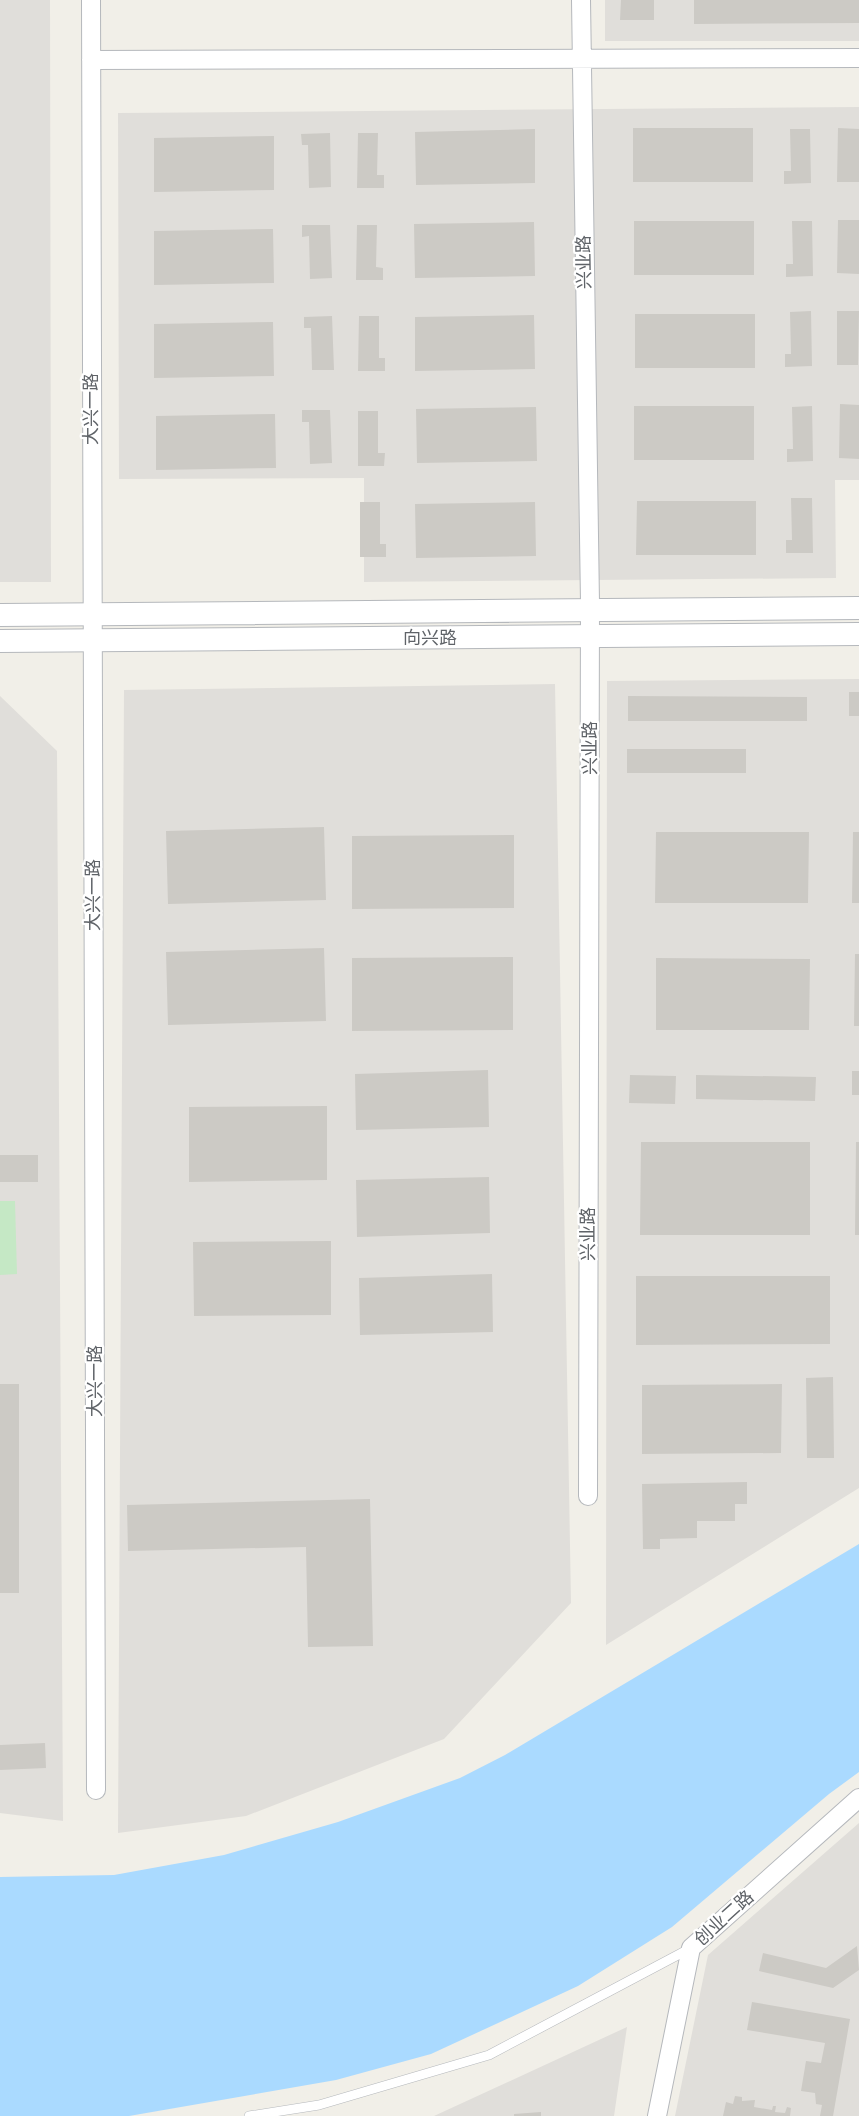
<svg xmlns="http://www.w3.org/2000/svg" width="859" height="2116" font-family="Jost,'Noto Sans SC',sans-serif">
	<rect width="100%" height="100%" fill="#f1efe8"/>
	<path fill="#e0deda" d="M0 0H50L51 582H0Z
		M605 0H859V41H605Z
		M859 107V480H835L836 578 364 582V478L119 479 118 113Z
		M859 679V1488L606 1645 607 681Z
		M555 684 571 1603 444 1739 246 1816 118 1833 124 690Z
		M0 696 57 751 63 1821 0 1813Z
		M859 1823V2116H675L708 1955Z
		M627 2027 614 2116H434Z"/>
	<path fill="#c5e8c5" d="M0 1201H15L17 1274 0 1275Z"/>
	<path fill="#aadaff" d="M859 1544V1772L829 1794 672 1927 578 1986 431 2054 336 2080 129 2116H0V1877L114 1875 224 1855 338 1822 460 1778 505 1755Z"/>
	<path fill="#cccac5" d="M621 0H654V20H620Z
		M694 0H859V23L694 24Z
		M633 128H753V182H633Z
		M838 128 859 129V182H837Z
		M535 129V183L416 185 415 132Z
		M790 129H810L811 183 784 184V171H791Z
		M330 133 331 187 309 188 308 145H302L301 134Z
		M358 133H378L377 175H384V188H357Z
		M274 136V190L154 192V138Z
		M838 220H859V274L837 273Z
		M634 221H754V275H634Z
		M792 221H812L813 276 786 277V264H793Z
		M534 222 535 276 415 278 414 224Z
		M302 225H330L332 278 310 279 309 236 302 237Z
		M357 225H377L376 267 383 268V280H356Z
		M273 229 274 283 154 285V231Z
		M811 311 812 366 785 367V354H791L790 312Z
		M837 311H859L858 365H837Z
		M635 314H755V368H635Z
		M534 315 535 369 415 371V317Z
		M332 316 334 370H312L311 328H304V317Z
		M359 316H379V358H385V371H358Z
		M273 322 274 376 154 378V324Z
		M840 404 859 405V459L839 458Z
		M634 406H754V460H634Z
		M812 406 813 461 787 462V449H793L792 407Z
		M536 407 537 461 417 463 416 409Z
		M302 410H330L332 463 310 464 309 422H302Z
		M358 411H378V453H385L384 466H358Z
		M275 414 276 468 156 470V416Z
		M791 498H812L813 553H786V540H792Z
		M637 501H756V555H636Z
		M360 502H380V544H386V557H360Z
		M535 502 536 556 416 558 415 504Z
		M849 692H859V716H849Z
		M628 696 807 697V721H628Z
		M627 749H746V773H627Z
		M324 827 326 900 168 904 166 831Z
		M656 832H809L808 903H655Z
		M853 832H859V903H852Z
		M514 835V908L352 909V836Z
		M324 948 326 1021 168 1025 166 952Z
		M855 954H859V1026H854Z
		M513 957V1030L352 1031V958Z
		M656 958 810 959 809 1030H656Z
		M488 1070 489 1127 356 1130 355 1074Z
		M852 1071H859V1095H852Z
		M630 1075 676 1076 675 1104 629 1103Z
		M696 1075 816 1077 815 1101 696 1099Z
		M327 1106V1180L189 1182V1107Z
		M641 1142H810V1235H640Z
		M856 1142H859V1235H855Z
		M0 1155H38V1182H0Z
		M489 1177 490 1233 357 1237 356 1180Z
		M331 1241V1315L194 1316 193 1242Z
		M492 1274 493 1332 360 1335 359 1278Z
		M636 1276H830V1344L636 1345Z
		M833 1377 834 1458H807L806 1378Z
		M0 1384H19V1593H0Z
		M782 1384 781 1453 642 1454V1385Z
		M747 1482V1504H735V1521H697V1538L660 1539V1549H643L642 1484Z
		M370 1499 373 1646 308 1647 306 1547 128 1551 127 1505Z
		M45 1743 46 1768 0 1770V1745Z
		M857 1946 859 1970 833 1988 759 1971 763 1953 826 1968Z
		M752 2002 850 2019 833 2116H820L822 2105 816 2104 815 2093 801 2091 806 2061 821 2063 825 2043 747 2030Z
		M735 2096 742 2097V2101L755 2100 754 2107 772 2110 773 2106H776L775 2112 785 2113 787 2107 791 2108 790 2116H723L726 2102 733 2104Z
		M541 2112V2116H514V2114Z"/>
	<g fill="none" stroke-linecap="round" stroke-linejoin="round">
		<defs>
			<path id="service" d="M249 2116 319 2105 489 2055 691 1948"/>
			<path id="minor" d="M91 0 96 1790
				M581 0 590 603 588 1496
				M91 60 859 58
				M657 2116 691 1948 859 1798"/>
			<path id="tertiary" d="M0 615 859 608
				M0 641 859 634"/>
		</defs>
		<use href="#service" stroke="#b5b8bc" stroke-width="10"/>
		<use href="#minor" stroke="#b5b8bc" stroke-width="20"/>
		<use href="#tertiary" stroke="#b5b8bc" stroke-width="24"/>
		<use href="#service" stroke="#fff" stroke-width="9"/>
		<use href="#minor" stroke="#fff" stroke-width="18"/>
		<use href="#tertiary" stroke="#fff" stroke-width="22"/>
	</g>
	<g text-anchor="middle" stroke-width="4.5" stroke-linejoin="round" paint-order="stroke">
		<g font-size="18" fill="#5f6368" stroke="#fff">
			<text transform="translate(584 262) rotate(-91)" y="6">兴业路</text>
			<text transform="translate(91 409) rotate(-90)" y="6">大兴一路</text>
			<text x="430" y="644">向兴路</text>
			<text transform="translate(590 748) rotate(-90)" y="6">兴业路</text>
			<text transform="translate(93 895) rotate(-90)" y="6">大兴一路</text>
			<text transform="translate(588 1234) rotate(-90)" y="6">兴业路</text>
			<text transform="translate(95 1381) rotate(-90)" y="6">大兴一路</text>
			<text transform="translate(724 1918) rotate(-42)" y="6">创业二路</text>
		</g>
	</g>
</svg>
